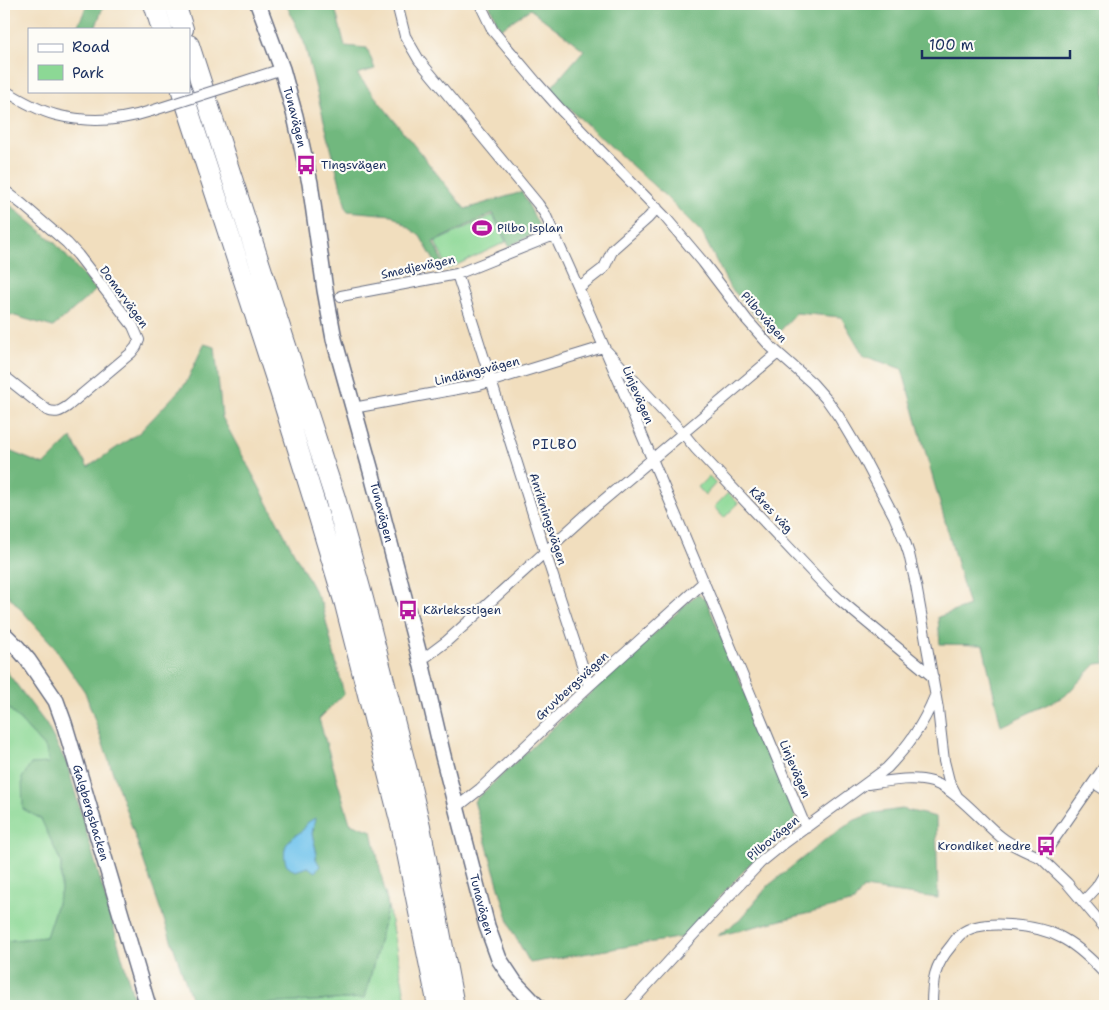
<svg xmlns="http://www.w3.org/2000/svg" width="1109" height="1010" font-family="'Shantell Sans',sans-serif">
	<rect width="100%" height="100%" fill="#fdfcf7"/>
	<filter id="ink" filterUnits="userSpaceOnUse"><feTurbulence type="fractalNoise" baseFrequency=".02" numOctaves="2"/><feDisplacementMap in="SourceGraphic" scale="10" xChannelSelector="R" yChannelSelector="G"/><feConvolveMatrix kernelMatrix="1 2 1 2 8 2 1 2 1" color-interpolation-filters="sRGB"/></filter>
	<filter id="wash" filterUnits="userSpaceOnUse"><feTurbulence type="fractalNoise" baseFrequency=".0096" numOctaves="4" result="noise"/><feDisplacementMap in="SourceGraphic" scale="20" xChannelSelector="R" yChannelSelector="G"/><feGaussianBlur stdDeviation="1.12" result="paint"/><feColorMatrix in="noise" values="0 0 0 0 0 0 0 0 0 0 0 0 0 0 0 0 0 1.4 0 .05"/><feComposite in="paint" operator="in"/></filter>
	<g filter="url(#wash)">
		<rect width="100%" height="100%" fill="#f1debe"/>
		<path fill="#8cd895" stroke="#54847a" d="M493 215 506 242 448 269 435 242Z
			M709 476 716 483 705 495 698 487Z
			M728 493 738 503 724 518 714 507Z
			M4 703 46 749 49 764H31L41 818 61 862V891L46 937 4 941Z
			M388 906 407 1006H226L365 998Z"/>
		<path fill="#71b87e" stroke="#46746e" fill-rule="evenodd" d="M88 4H104L95 29H76Z
			M286 4H334L345 46 367 48 375 69 357 74 465 209 522 192 541 230 509 246 493 213 433 242 445 267 439 269 420 236 392 215 347 211 304 42Z
			M489 4H1105V663L1096 664 1065 696 1001 726 983 645 940 644 938 617 969 606 902 369 864 356 841 317 796 313 775 337 729 286 702 233 663 194 549 90 584 50 530 9 500 29Z
			M4 200 55 243 96 290 53 327 8 314 4 310Z
			M204 344 215 347 222 417 322 605 344 694 319 719 350 823 372 831 388 906 365 998 226 1006H194L85 692 52 644 7 594 4 592V449L44 465 71 438 88 467 140 432 186 383ZM314 828 312 834 316 850V859L295 835 299 834 304 830Z
			M697 594 706 600 794 809 797 827 750 864 683 937 530 963 511 929 474 801Z
			M4 668 46 724 67 764 136 1006H4V941L46 937 61 891V862L41 819 23 809 22 778 31 764 49 763 46 749 4 703Z
			M902 809 936 817 938 898 863 888 854 902 717 936 740 920 768 886 826 839 855 820 874 813Z
			M1102 894 1105 895V915L1098 907Z"/>
		<path fill="#70c3ec" stroke="#4679a5" d="M315 818 312 834 316 850V859L320 866 315 872 308 867 295 871 286 864C283 852 284 842 296 835 302 831 304 830 307 823Z"/>
	</g>
	<g filter="url(#ink)">
		<g fill="none" stroke-linecap="round" stroke-linejoin="round">
			<defs>
				<path id="street" d="M397 4 405 36 419 60 538 204 545 214C637 416 720 623 806 828
					M480 4 493 31 536 82 561 110 665 217 703 262 747 320 770 346 812 383 827 400 839 417 864 459 894 516 905 542 909 554 916 585 938 709 944 761 949 781 957 796
					M239 83 282 69
					M4 90C20 100 37 110 56 115 88 123 120 121 151 111
					M4 190 22 204 67 243 78 255 133 326 139 340 136 347 131 353 68 406C61 411 56 414 47 410L4 376
					M457 274 476 333 545 552 589 686
					M578 288 604 268 613 249 648 218 657 208
					M341 296 457 274 554 235
					M353 408 479 385 603 347 683 433 696 449 827 588 841 601 933 677
					M420 658 427 656 447 641 587 514 778 353
					M1094 783 1105 790
					M868 784C888 781 913 776 932 782 957 790 981 821 1001 837 1012 846 1028 852 1041 858L1105 766
					M457 807 480 789 589 686 704 582
					M1041 858 1067 883 1105 928
					M1084 901 1096 888 1105 873
					M628 1006 726 899 761 862 782 845 887 768C909 745 923 725 935 696
					M932 1006C932 981 934 966 951 946 954 942 957 937 961 934 973 924 994 924 1009 925 1028 926 1048 930 1064 939 1080 948 1093 961 1105 974"/>
				<g id="secondary">
					<path id="s1" d="M258 4 282 69 295 116 310 183 325 290 334 339 371 471 422 666 443 756 487 926 499 959 515 983 537 1006"/>
					<path id="s2" d="M4 634 17 647 28 660 56 701 64 723 82 783 148 1006"/>
				</g>
				<path id="highway" d="M154 4 162 29
					M175 4 183 29
					M189 45 335 498 363 599 408 775 420 826 454 1006
					M182 91 280 391 316 507 345 604 402 828 438 1006"/>
			</defs>
			<use href="#street" stroke="#666c80" stroke-width="12"/>
			<use href="#secondary" stroke="#666c80" stroke-width="18"/>
			<use href="#highway" stroke="#666c80" stroke-width="22"/>
			<use href="#street" stroke="#fff" stroke-width="10"/>
			<use href="#secondary" stroke="#fff" stroke-width="15"/>
			<use href="#highway" stroke="#fff" stroke-width="20"/>
			<defs>
				<path id="street-bridge" d="M151 111 239 83"/>
			</defs>
			<use href="#street-bridge" stroke="#666c80" stroke-width="12" stroke-linecap="butt"/>
			<use href="#street-bridge" stroke="#fff" stroke-width="10"/>
		</g>
	</g>
	<defs>
		<symbol id="bus-bare" viewBox="-9 -9 18 18"><path d="M-5-6H5V4H4V6H2V4H-2V6H-4V4H-5ZM-3.5-4V0h7V-4ZM-3.5 1.2v1.5H-2V1.2ZM2 1.2v1.5H3.5V1.2Z" fill="#b5179e" stroke="#fdfcf7" stroke-width="2.5" paint-order="stroke"/></symbol>
		<symbol id="stadium-bare" viewBox="-9 -9 18 18"><path d="M0-5a6.5 5 0 1 0 0 10a6.5 5 0 1 0 0-10ZM-3.5-1.8h7v3.6h-7Z" fill="#b5179e" stroke="#fdfcf7" stroke-width="2.5" paint-order="stroke"/></symbol>
	</defs>
	<g fill-rule="evenodd">
		<use href="#bus-bare" x="292" y="151" width="28" height="28"/>
		<use href="#stadium-bare" x="468" y="214" width="28" height="28"/>
		<use href="#bus-bare" x="394" y="596" width="28" height="28"/>
		<use href="#bus-bare" x="1032" y="832" width="28" height="28"/>
	</g>
	<g text-anchor="middle" stroke-width="4.5" stroke-linejoin="round" paint-order="stroke">
		<g font-size="12" fill="#1b2f5e" stroke="#fdfcf7">
			<text dy="4" stroke="none"><textPath href="#s1" startOffset="119">Tunavägen</textPath></text>
			<text transform="translate(418 267) rotate(-12)" y="4">Smedjevägen</text>
			<text transform="translate(124 297) rotate(54)" y="4">Domarvägen</text>
			<text transform="translate(764 317) rotate(49)" y="4">Pilbovägen</text>
			<text transform="translate(477 371) rotate(-14)" y="4">Lindängsvägen</text>
			<text transform="translate(638 395) rotate(67)" y="4">Linjevägen</text>
			<text transform="translate(771 510) rotate(47)" y="4">Kåres väg</text>
			<text dy="4" stroke="none"><textPath href="#s1" startOffset="524">Tunavägen</textPath></text>
			<text transform="translate(548 519) rotate(72)" y="4">Anrikningsvägen</text>
			<text transform="translate(572 686) rotate(-43)" y="4">Gruvbergsvägen</text>
			<text transform="translate(795 769) rotate(67)" y="4">Linjevägen</text>
			<text dy="4" stroke="none"><textPath href="#s2" startOffset="202">Galgbergsbacken</textPath></text>
			<text transform="translate(773 838) rotate(-39)" y="4">Pilbovägen</text>
			<text dy="4" stroke="none"><textPath href="#s1" startOffset="929">Tunavägen</textPath></text>
		</g>
		<g font-size="12" fill="#1b2f5e" stroke="#fdfcf7" text-anchor="start">
			<text x="321" y="169">Tingsvägen</text>
			<text x="497" y="232">Pilbo isplan</text>
			<text x="423" y="614">Kärleksstigen</text>
			<text x="1031" y="850" text-anchor="end">Krondiket nedre</text>
		</g>
		<g font-size="14" letter-spacing="1" fill="#1b2f5e" stroke="#fdfcf7">
			<text x="555" y="449">PILBO</text>
		</g>
	</g>
	<rect width="1109" height="1010" fill="none" stroke="#fdfcf7" stroke-width="20"/>
	<rect x="28" y="28" width="162" height="65" fill="#fdfcf7" stroke="#a3aaba"/>
	<rect x="38" y="44" width="25" height="8" fill="#ffffff" stroke="#a3aaba"/>
	<text x="72" y="52" font-size="15" fill="#1b2f5e">Road</text>
	<rect x="38" y="65" width="25" height="15" fill="#8cd895" stroke="#a3aaba"/>
	<text x="72" y="78" font-size="15" fill="#1b2f5e">Park</text>
	<path d="M922 50v8h148v-8" fill="none" stroke="#1b2f5e" stroke-width="2.5"/>
	<text x="929" y="50" font-size="15" fill="#1b2f5e" stroke="#fdfcf7" stroke-width="4" paint-order="stroke">100 m</text>
</svg>
